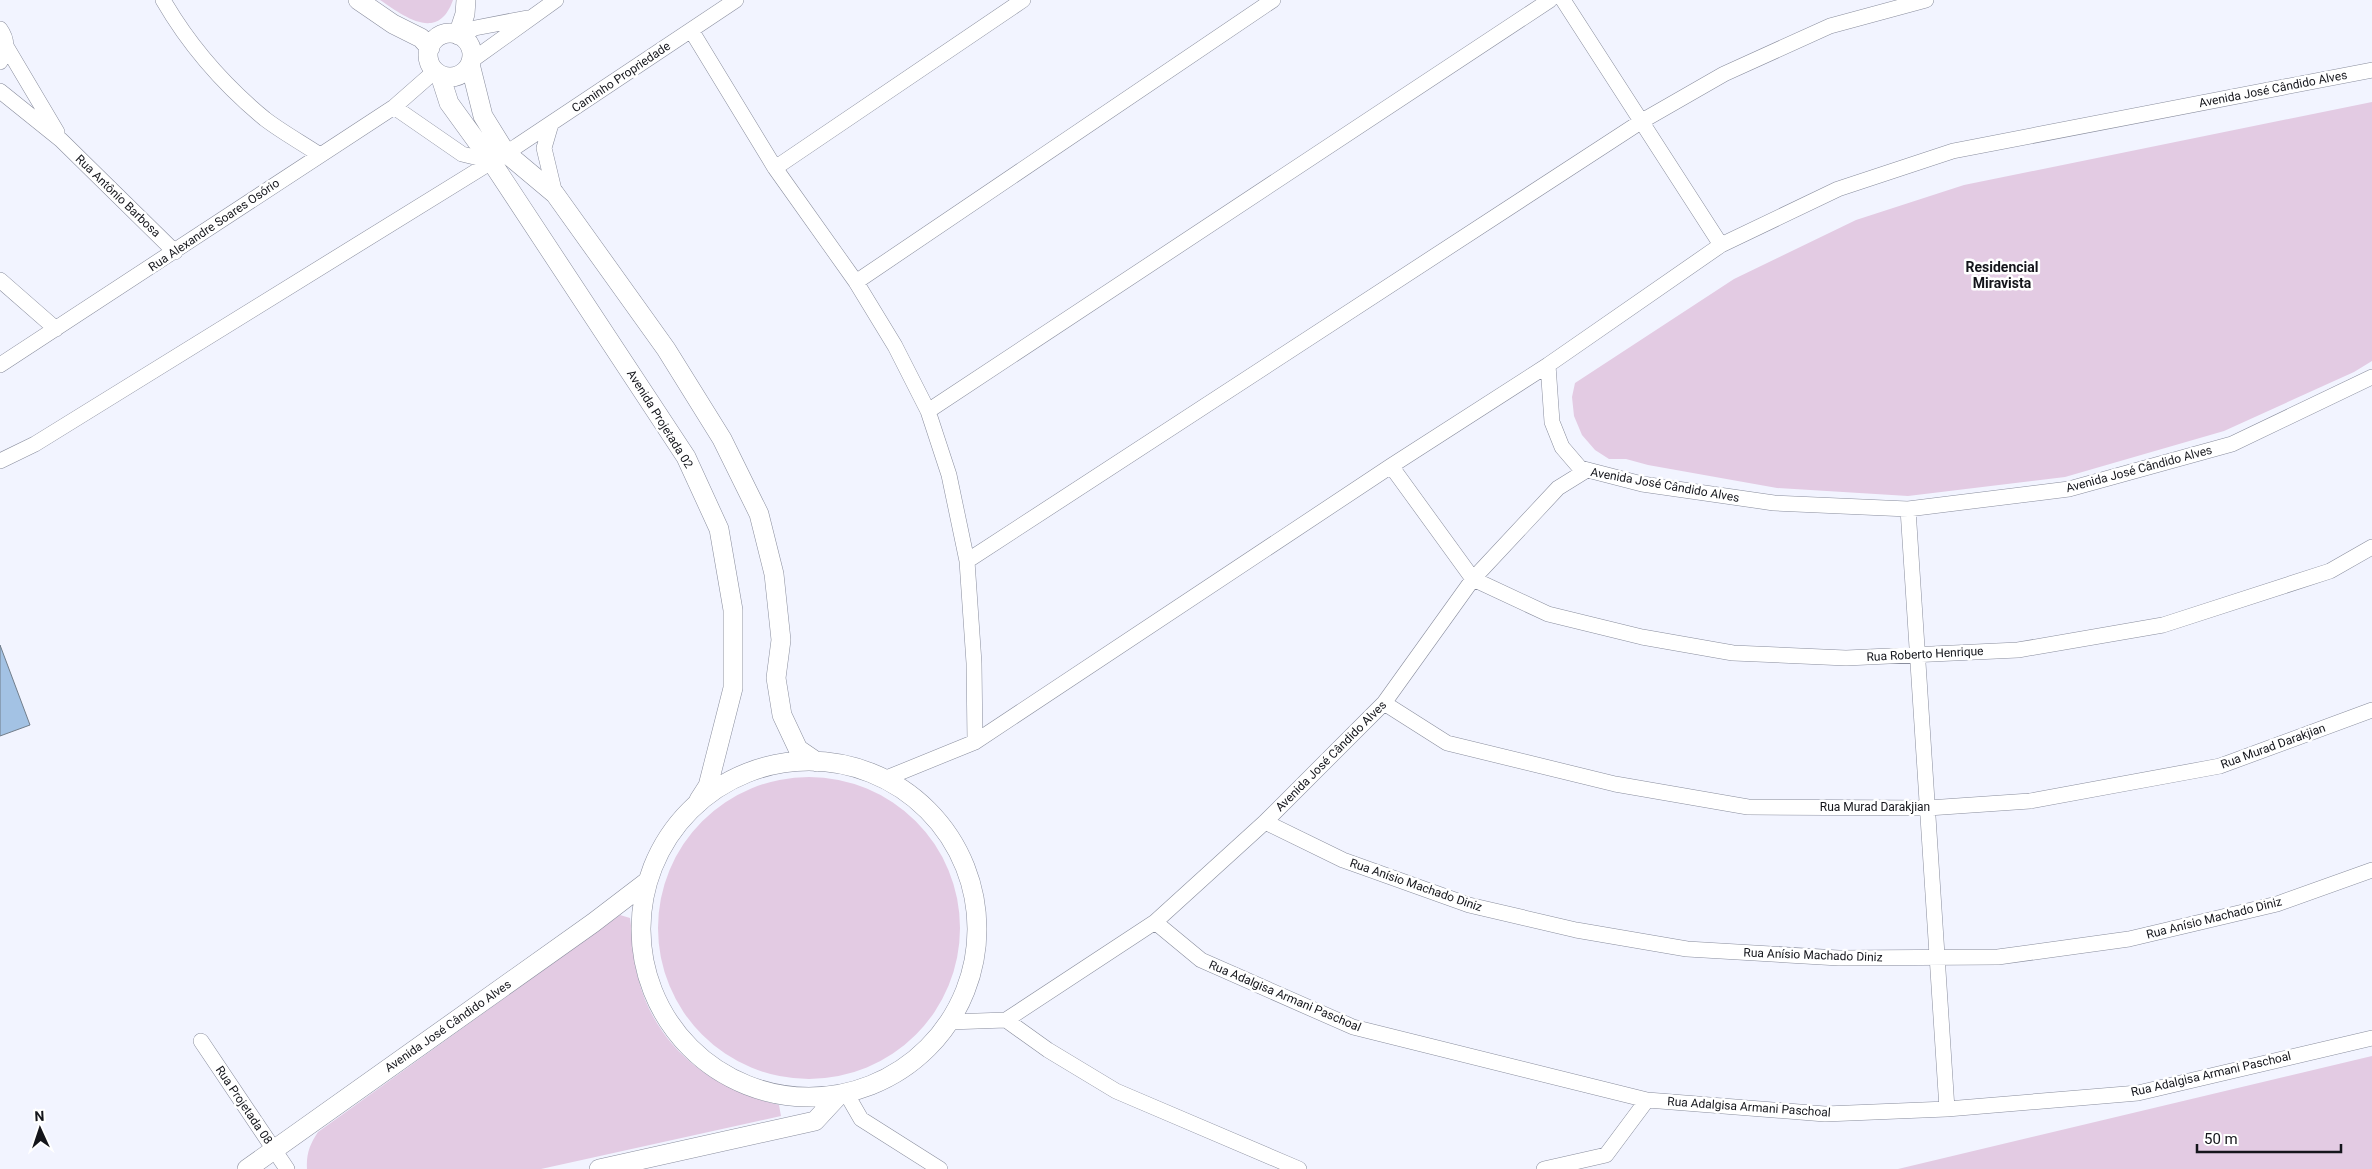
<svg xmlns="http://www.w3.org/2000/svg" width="2372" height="1169" font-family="Roboto,sans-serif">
	<rect width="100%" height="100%" fill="#f2f4ff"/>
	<path fill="#e3cbe3" d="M380 0H453C438 43 404 16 380 0Z
		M2372 102V361L2354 372 2224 431 2065 477 1908 496 1777 488 1648 465 1626 459H1609L1595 450 1582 435 1574 416 1572 397 1575 383 1734 279 1856 220 1964 185Z
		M658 928a151 151 0 1 1 302 0a151 151 0 1 1-302 0Z
		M620 915 630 918C633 938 633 958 638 978 656 1048 712 1089 779 1105L781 1116 541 1169H307C306 1154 310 1144 318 1132Z
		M2372 1056V1169H1898Z"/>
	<path fill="#a3c2e4" stroke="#717d8a" d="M0 645 30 725 0 736Z"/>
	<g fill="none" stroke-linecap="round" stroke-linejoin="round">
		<defs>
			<path id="minor" d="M163 0C189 45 225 86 265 119 282 132 302 143 320 155
				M1563 0 1721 245
				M0 29C8 40 7 51 0 62
				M691 30 775 168 856 282 895 346 928 411 949 475 967 561 974 663 975 742
				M460 36 475 28 527 18
				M6 46 57 132
				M471 61 556 0
				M0 91 61 140 175 252
				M394 107 462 154 491 161
				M551 124 544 148 555 194
				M775 168 1023 0
				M0 280 56 329
				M856 282 1273 0
				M0 365 394 107 435 71
				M1548 365 1552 422 1562 447 1580 468 1642 484 1774 503 1908 509 2069 489 2232 444 2372 377
				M928 411 1550 0
				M0 461 35 444 517 146 736 0
				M1391 466 1473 579 1548 614 1642 637 1733 653 1846 658 2018 650 2163 625 2330 571 2372 547
				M1908 509 1947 1109
				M967 561 1642 121 1724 74 1830 26 1926 0
				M1384 703 1447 743 1615 784 1748 807 1928 808 2030 801 2220 766 2372 710
				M884 779 975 742 1391 466 1548 365 1721 245 1838 189 1953 151 2372 70
				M1265 822 1343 860 1469 905 1576 930 1687 949 1839 958 1998 957 2129 939 2277 904 2372 870
				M1155 922 1201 960 1353 1027 1647 1100 1825 1114 1947 1109 2138 1093 2372 1038
				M1006 1020 1048 1050 1116 1091 1299 1169
				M949 1022 1006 1020 1155 922 1265 822 1384 703 1473 579 1558 488 1587 470
				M201 1041 287 1169
				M846 1093 861 1119 940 1169
				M1544 1169 1606 1155 1647 1100"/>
			<path id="tertiary" d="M358 0 393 24 421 38 430 48
				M428 55a22 22 0 1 1 44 0a22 22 0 1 1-44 0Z
				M458 35 465 14 466 0
				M470 64 483 116 506 153 555 194 666 349 722 439 759 514 774 574 781 640 776 678 782 715 798 749 817 762
				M440 75 449 103 491 161 686 457 719 529 733 610V688L708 786 699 800
				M641 929a168 168 0 1 1 336 0a168 168 0 1 1-336 0Z
				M247 1169 593 923 648 881
				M599 1169 815 1121 840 1094"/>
		</defs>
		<use href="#minor" stroke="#898d9d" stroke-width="16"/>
		<use href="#tertiary" stroke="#898d9d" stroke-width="20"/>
		<use href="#minor" stroke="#fff" stroke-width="15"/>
		<use href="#tertiary" stroke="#fff" stroke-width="19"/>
	</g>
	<g text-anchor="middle" stroke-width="5" stroke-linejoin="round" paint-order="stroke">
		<g font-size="12" fill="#14151b" stroke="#fff">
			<text transform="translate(621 77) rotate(-34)" y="4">Caminho Propriedade</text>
			<text transform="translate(2273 89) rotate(-11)" y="4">Avenida José Cândido Alves</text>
			<text transform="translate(118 196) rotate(44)" y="4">Rua Antônio Barbosa</text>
			<text transform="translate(214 225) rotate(-34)" y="4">Rua Alexandre Soares Osório</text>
			<text transform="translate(660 419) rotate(58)" y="4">Avenida Projetada 02</text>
			<text transform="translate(2139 469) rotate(-15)" y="4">Avenida José Cândido Alves</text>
			<text transform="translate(1665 485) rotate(10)" y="4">Avenida José Cândido Alves</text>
			<text transform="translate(1925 654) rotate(-3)" y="4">Rua Roberto Henrique</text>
			<text transform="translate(2273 746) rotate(-20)" y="4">Rua Murad Darakjian</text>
			<text transform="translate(1331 756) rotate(-45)" y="4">Avenida José Cândido Alves</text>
			<text x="1875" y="811">Rua Murad Darakjian</text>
			<text transform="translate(1416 885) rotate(19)" y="4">Rua Anísio Machado Diniz</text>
			<text transform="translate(2214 918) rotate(-14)" y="4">Rua Anísio Machado Diniz</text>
			<text transform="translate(1813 955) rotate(2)" y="4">Rua Anísio Machado Diniz</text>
			<text transform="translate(1285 996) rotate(23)" y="4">Rua Adalgisa Armani Paschoal</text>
			<text transform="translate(448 1026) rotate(-35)" y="4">Avenida José Cândido Alves</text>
			<text transform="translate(2211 1074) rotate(-13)" y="4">Rua Adalgisa Armani Paschoal</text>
			<text transform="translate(244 1105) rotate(56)" y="4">Rua Projetada 08</text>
			<text transform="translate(1749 1107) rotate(4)" y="4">Rua Adalgisa Armani Paschoal</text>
		</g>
		<g font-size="14" font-weight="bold" fill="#14151b" stroke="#fff">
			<text x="2002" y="272">Residencial<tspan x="2002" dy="16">Miravista</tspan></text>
		</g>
	</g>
	<g transform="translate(40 1129) rotate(357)" stroke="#ffffff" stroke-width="4" paint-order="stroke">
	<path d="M0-4L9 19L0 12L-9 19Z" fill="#14151b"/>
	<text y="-8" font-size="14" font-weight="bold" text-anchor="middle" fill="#14151b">N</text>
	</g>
	<path d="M2197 1144v8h144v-8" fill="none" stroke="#14151b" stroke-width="2.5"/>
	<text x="2204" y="1144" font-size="15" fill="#14151b" stroke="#ffffff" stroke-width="4" paint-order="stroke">50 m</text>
</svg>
